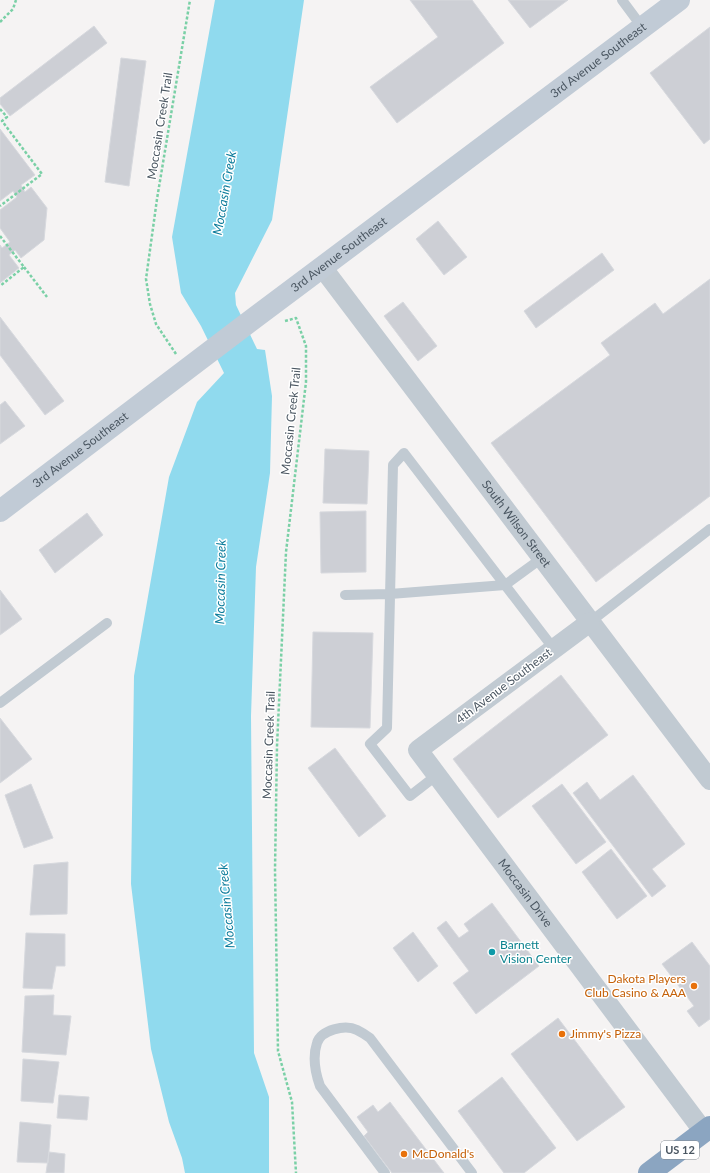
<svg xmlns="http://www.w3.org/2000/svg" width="710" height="1173" font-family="Lato,sans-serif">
	<rect width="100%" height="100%" fill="#f5f3f3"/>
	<path fill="#90daee" d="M215 0H304L272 220 235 293 236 305 257 349 265 350 272 396 270 473 256 567 251 716 254 1053 269 1097V1173H185L182 1158 169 1122 151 1049 131 884 134 676 169 477 197 402 224 373 201 326 181 293 172 237Z"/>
	<path fill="#cdcfd5" stroke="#d7d9de" d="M410 0H472L504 43 397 123 370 87 438 37Z
		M508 0H568L530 28Z
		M94 26 107 43 10 116 0 104V98Z
		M710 27V139L704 144 650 73Z
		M121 58 146 61 129 186 105 182Z
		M0 129 35 175 21 185 25 192 31 187 47 208 44 240 21 258 15 250 9 255 19 268 0 283V245L2 248 10 242 0 228V210L17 197 13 191 0 201Z
		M438 221 467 257 444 275 416 239Z
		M602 253 614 270 536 328 524 311Z
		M710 279V496L596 582 491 443 610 355 601 343 655 303 663 314Z
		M403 302 437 346 418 361 384 316Z
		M0 317 64 401 45 415 0 355Z
		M5 401 25 426 0 444V405Z
		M325 449 369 451 367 504 323 503Z
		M366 511V572L321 573 320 512Z
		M87 513 103 535 55 573 39 550Z
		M0 590 22 619 0 635Z
		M313 632 373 633 370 728 311 727Z
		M561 675 608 735 498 818 453 759Z
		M0 718 32 759 0 783Z
		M335 748 386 816 359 837 308 768Z
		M633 775 685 844 652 869 666 886 652 897 573 793 587 782 600 800Z
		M31 784 53 838 24 848 5 795Z
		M562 784 606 842 576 864 532 806Z
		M611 849 647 896 617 919 582 872Z
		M68 862 67 914 30 915 34 865Z
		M492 903 539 966 476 1014 453 983 469 971 437 928 446 921 459 938 469 931 464 924Z
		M413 932 438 966 418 982 393 948Z
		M26 933 65 934V966H56L52 989 23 988Z
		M692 942 710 966V1019L699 1027 687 1011 694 1006 662 964Z
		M54 995 53 1015 71 1016 66 1055 22 1052 25 996Z
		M558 1018 625 1107 577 1141 511 1054Z
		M23 1059 59 1062 53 1103 21 1101Z
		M502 1077 556 1148 524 1173H504L458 1111Z
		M59 1095 89 1097 87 1120 57 1118Z
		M390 1102 444 1173H392L364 1136 368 1132 357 1117 373 1105 378 1112Z
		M20 1122 51 1125 48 1163 17 1162Z
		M49 1152 65 1154 64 1173H46Z"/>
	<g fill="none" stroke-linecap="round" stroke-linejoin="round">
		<path stroke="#7ad0a6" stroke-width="2.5" stroke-dasharray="3 2" stroke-linecap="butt" d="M0 22 13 9 16 0
			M0 109 7 117 2 121 42 174 0 206
			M0 236 24 267 0 286
			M24 267 47 297
			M285 321 296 318 306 346V382L286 552 277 746 275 870 278 1051 292 1102 296 1173
			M176 354 156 324 150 304 146 279 157 199 190 0"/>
		<path stroke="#c1cad2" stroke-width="10" d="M622 0 642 27
			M345 595 390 594 505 585 542 558
			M590 622 710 529
			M0 703 107 623
			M437 775 410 796 370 744 387 728 393 465 404 453 554 649
			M385 1173 320 1086C315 1072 312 1058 317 1043 321 1030 345 1024 357 1030 361 1032 366 1035 370 1038L472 1173"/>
		<g stroke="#c1cad2" stroke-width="20">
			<path id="s1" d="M322 267 710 780"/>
			<path id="s2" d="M590 622 418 750 704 1132"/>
		</g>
		<path stroke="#c1cbd6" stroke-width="22" id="s3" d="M0 511 253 319 679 0"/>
		<path stroke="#8ba5c1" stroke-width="22" d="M649 1173 710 1127"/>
	</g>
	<circle fill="#0f9aa8" stroke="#fff" stroke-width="1.5" cx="492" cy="952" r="4"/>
	<g fill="#e8710a" stroke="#fff" stroke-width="1.5">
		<circle cx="694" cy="986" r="4"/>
		<circle cx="562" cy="1034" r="4"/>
		<circle cx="404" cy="1154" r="4"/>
	</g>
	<g text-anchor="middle" stroke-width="3" stroke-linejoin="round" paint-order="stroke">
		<rect fill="#fff" stroke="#808990" stroke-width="1" x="661" y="1141" width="38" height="18" rx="3"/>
		<g font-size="11" font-weight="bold" fill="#4a5661">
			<text x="680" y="1154">US 12</text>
		</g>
		<g font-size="12" fill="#4a5661" stroke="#fff">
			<text dy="4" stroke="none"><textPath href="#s3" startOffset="749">3rd Avenue Southeast</textPath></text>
			<text transform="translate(160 126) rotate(-81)" y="4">Moccasin Creek Trail</text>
			<text dy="4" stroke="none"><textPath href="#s3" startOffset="425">3rd Avenue Southeast</textPath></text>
			<text transform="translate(291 421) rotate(-84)" y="4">Moccasin Creek Trail</text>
			<text dy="4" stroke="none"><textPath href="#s3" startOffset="101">3rd Avenue Southeast</textPath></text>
			<text dy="4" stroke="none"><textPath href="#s1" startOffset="322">South Wilson Street</textPath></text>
			<text transform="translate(504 686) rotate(-37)" y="4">4th Avenue Southeast</text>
			<text transform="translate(269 745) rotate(-88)" y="4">Moccasin Creek Trail</text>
			<text dy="4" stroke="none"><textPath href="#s2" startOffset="393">Moccasin Drive</textPath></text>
		</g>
		<g font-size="12" fill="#0d838f" stroke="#fff" text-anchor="start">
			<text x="500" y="949">Barnett<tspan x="500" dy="14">Vision Center</tspan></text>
		</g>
		<g font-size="12" fill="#c56008" stroke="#fff" text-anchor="start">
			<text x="686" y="983" text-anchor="end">Dakota Players<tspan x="686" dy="14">Club Casino &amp; AAA</tspan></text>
			<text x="570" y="1038">Jimmy's Pizza</text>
			<text x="412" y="1158">McDonald's</text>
		</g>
		<g font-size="13" font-style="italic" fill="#0c7c9b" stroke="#fff">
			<text transform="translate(224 193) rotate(-80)" y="5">Moccasin Creek</text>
			<text transform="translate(220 582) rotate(-89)" y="5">Moccasin Creek</text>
			<text transform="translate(226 906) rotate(-95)" y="5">Moccasin Creek</text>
		</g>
	</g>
</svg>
